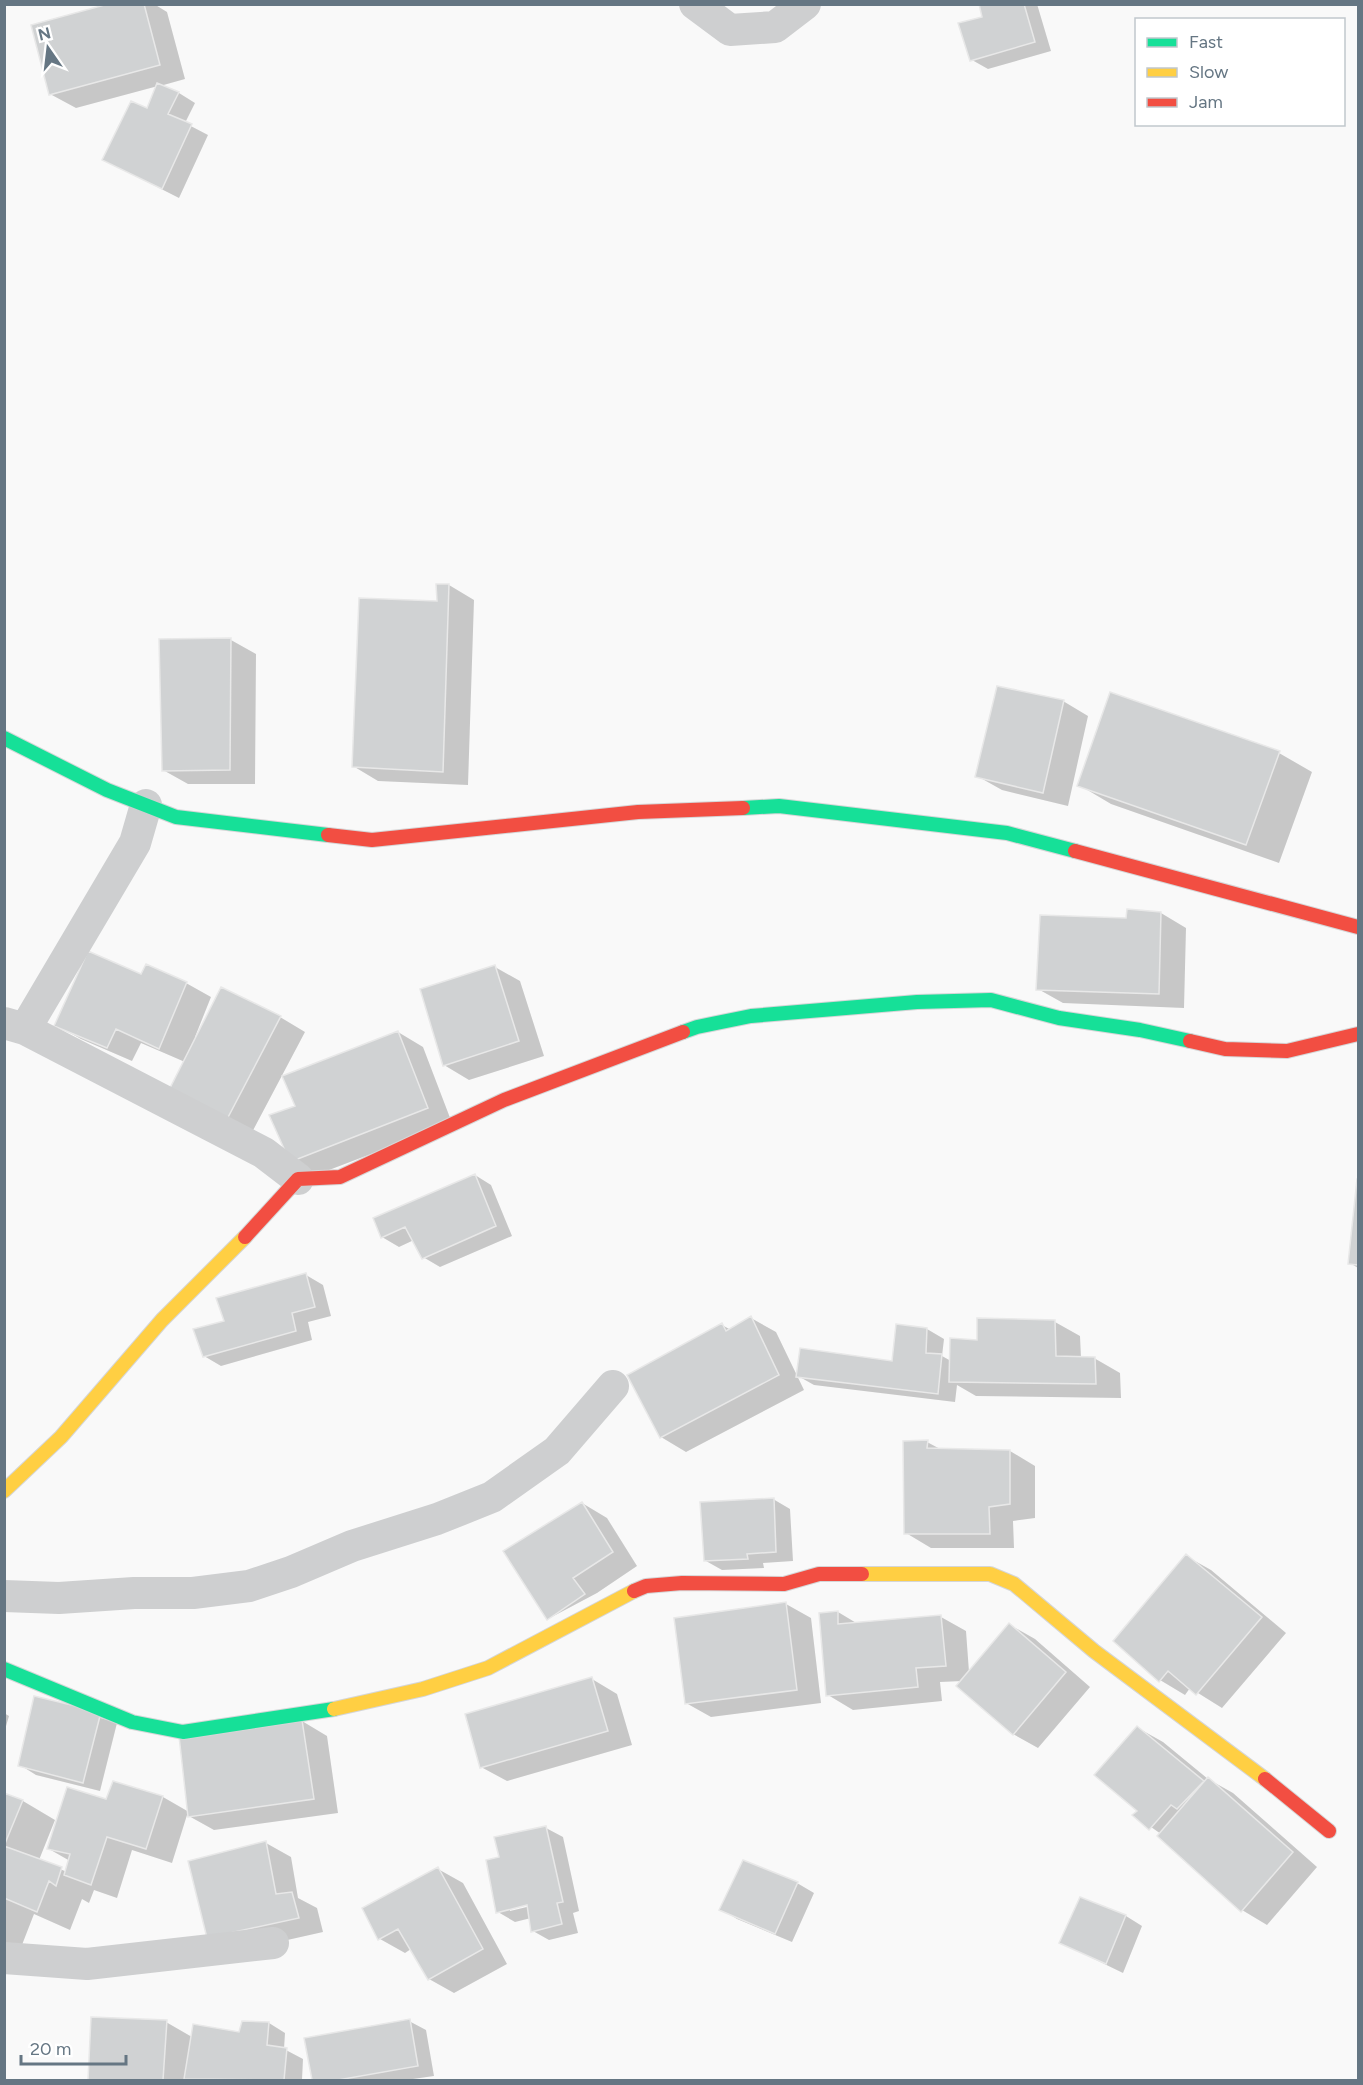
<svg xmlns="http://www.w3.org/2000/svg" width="1363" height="2085" font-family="Figtree,sans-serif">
	<rect width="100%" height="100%" fill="#f9f9f9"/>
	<path fill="#0003" fill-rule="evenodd" d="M114 4H154L167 12 185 79 160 86 179 93 195 103 185 123 208 135 179 198 104 160 148 109 158 86 76 108 50 94Z
		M980 4H1037L1051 51 988 69 972 60 983 18Z
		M449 585 474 600 468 785 378 781 353 766Z
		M231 640 256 654 255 784H188L163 770Z
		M1063 701 1088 716 1068 806 1002 790 977 776Z
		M1279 753 1312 772 1279 863 1111 804 1079 785Z
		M1161 913 1186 928 1184 1008 1063 1003 1038 989 1128 919Z
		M495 967 520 981 544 1056 469 1080 444 1065Z
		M141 976 186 983 211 997 195 1037 197 1038 280 1017 305 1032 250 1136 194 1108 185 1062 141 1043 132 1061 81 1039 56 1025Z
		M398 1032 423 1047 452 1123 316 1175 291 1161 297 1107Z
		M475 1175 491 1185 512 1236 440 1267 423 1257 414 1240 399 1247 382 1237Z
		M1358 1182V1268L1350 1263Z
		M306 1275 323 1285 331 1316 308 1322 312 1340 221 1366 204 1356 226 1322Z
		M751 1318 776 1332 804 1390 686 1452 661 1437 722 1325 731 1330Z
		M1055 1322 1080 1336 1081 1358H1094L1120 1373 1121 1398 976 1396 957 1385 955 1402 814 1385 798 1376 893 1363 897 1326 927 1329 944 1339 942 1356 951 1361Z
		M927 1442 942 1450 1010 1451 1035 1466V1518L1013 1521 1014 1548H931L906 1533Z
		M773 1499 790 1509 793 1561 763 1563 764 1568 722 1570 706 1561Z
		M582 1503 607 1518 637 1566 597 1593 548 1619Z
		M1186 1556 1211 1570 1286 1633 1222 1708 1190 1688 1185 1695 1160 1680Z
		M786 1604 811 1618 821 1703 711 1717 686 1703Z
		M838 1612 858 1624 941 1617 966 1631 969 1672 1010 1625 1035 1639 1090 1687 1038 1748 1013 1734 963 1681 940 1682 942 1701 853 1710 828 1695Z
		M592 1679 617 1694 632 1745 507 1781 481 1767Z
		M35 1698 117 1723 100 1791 36 1775 20 1765Z
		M4 1713 9 1716 4 1733Z
		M302 1721 327 1736 338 1813 214 1830 187 1815 172 1863 132 1850 117 1898 94 1890 89 1903 82 1899 70 1930 34 1914 20 1950 4 1944V1794L23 1801 55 1820 39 1860 67 1872 70 1861 49 1849 107 1800 114 1782 163 1797 189 1812Z
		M1138 1728 1163 1742 1208 1779 1233 1793 1317 1867 1267 1925 1242 1910 1159 1836 1161 1834 1134 1815 1139 1811Z
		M546 1828 563 1837 579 1911 573 1913 578 1933 549 1940 533 1931 531 1918 515 1922 498 1912 501 1858ZM534 1902 535 1905 510 1911V1908Z
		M266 1843 291 1857 298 1898 317 1908 323 1932 234 1952 208 1937Z
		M438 1869 463 1883 507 1964 454 1993 429 1979 411 1949 405 1953 380 1939Z
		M797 1883 814 1893 792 1942 737 1919 721 1909Z
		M1081 1898 1126 1916 1142 1926 1123 1973 1061 1943Z
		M93 2018 166 2022 192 2037 240 2034 269 2023 285 2033 284 2049 303 2059 302 2080H89Z
		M409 2021 426 2030 434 2076 406 2080H313L306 2039Z"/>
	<path fill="#d0d2d3" stroke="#e8e8e8" stroke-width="1.5" d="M108 4H144L160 65 49 95 31 25Z
		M979 4H1024L1035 42 970 61 958 23 982 17Z
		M157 83 179 92 168 114 192 124 162 189 102 160 131 101 147 108Z
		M436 584H449L443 772 352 767 359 598 437 601Z
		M231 638 230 770 162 771 159 639Z
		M997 686 1064 700 1043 793 975 777Z
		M1110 692 1280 751 1246 845 1077 786Z
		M1127 909 1161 912 1159 994 1036 990 1040 915 1126 918Z
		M88 951 141 974 146 964 187 982 159 1049 116 1029 107 1048 54 1026Z
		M495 965 519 1041 443 1066 420 989Z
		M221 987 281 1016 225 1123 167 1094Z
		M398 1031 428 1108 290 1162 269 1115 295 1106 282 1076Z
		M475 1174 496 1226 422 1259 405 1227 381 1238 373 1218Z
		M1357 1179H1358V1265L1348 1264Z
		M306 1273 315 1307 292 1313 296 1331 203 1357 193 1329 224 1321 216 1298Z
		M751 1316 779 1375 660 1438 627 1375 722 1323 726 1331Z
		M977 1318 1055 1320 1056 1356 1095 1357 1096 1384 949 1382 950 1338 977 1340Z
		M896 1324 927 1328 926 1353 942 1354 938 1394 796 1377 800 1348 892 1361Z
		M928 1440 927 1448 1010 1450V1504L989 1507 990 1534H904L903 1441Z
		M774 1498 776 1552 747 1554 748 1559 704 1561 700 1502Z
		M582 1502 613 1552 573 1578 585 1594 547 1620 503 1551Z
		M1186 1554 1262 1617 1196 1695 1168 1671 1159 1682 1113 1641Z
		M786 1602 797 1690 685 1704 674 1618Z
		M838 1611V1624L941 1615 946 1666 916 1668 918 1687 826 1696 819 1613Z
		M1009 1623 1066 1672 1013 1735 956 1686Z
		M592 1677 608 1731 480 1768 465 1714Z
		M34 1696 101 1712 83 1783 18 1766Z
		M302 1720 314 1799 188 1817 179 1736Z
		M1137 1726 1204 1781 1177 1809 1171 1805 1149 1830 1132 1815 1137 1811 1094 1775Z
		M1208 1777 1293 1852 1241 1912 1157 1836Z
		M113 1781 163 1796 146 1849 107 1837 91 1885 64 1875 70 1854 47 1849 67 1787 106 1799Z
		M4 1793 23 1800 4 1846Z
		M546 1826 563 1902 557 1903 562 1924 531 1932 527 1905 496 1913 486 1860 499 1857 494 1837Z
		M266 1841 276 1894 292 1892 299 1918 207 1938 188 1861Z
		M4 1846 62 1867 56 1886 49 1881 37 1912 4 1898Z
		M743 1860 798 1882 775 1934 719 1910Z
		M438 1867 483 1949 428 1980 398 1929 378 1940 362 1908Z
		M1080 1897 1126 1915 1106 1964 1059 1943Z
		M91 2017 167 2020 163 2080H88Z
		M410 2019 418 2066 338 2080H312L304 2038Z
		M242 2021 269 2022 267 2045 287 2048 284 2080 184 2079 193 2024 239 2032Z"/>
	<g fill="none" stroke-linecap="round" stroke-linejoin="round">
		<defs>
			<path id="fast" d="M4 738 107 790 176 817 328 835
				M743 808 779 806 1007 833 1075 851
				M683 1032 697 1027 751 1016 917 1002 991 1000 1059 1018 1140 1030 1190 1041
				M4 1669 132 1722 183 1732 334 1709"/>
			<path id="slow" d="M4 1491 61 1437 162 1320 245 1237
				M862 1574H990L1014 1584 1094 1651 1265 1779
				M334 1709 423 1689 488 1668 634 1591"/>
			<path id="jam" d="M328 835 372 840 638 812 743 808
				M1075 851 1358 927
				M1190 1041 1225 1049 1287 1051 1358 1034
				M245 1237 298 1179 340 1177 504 1100 683 1032
				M634 1591 646 1586 682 1583 784 1584 819 1574H862
				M1265 1779 1329 1831"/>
		</defs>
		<use href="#fast" stroke="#d5d6d7" stroke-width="16"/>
		<use href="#slow" stroke="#d5d6d7" stroke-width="16"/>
		<use href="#jam" stroke="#d5d6d7" stroke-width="16"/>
		<path stroke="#cecfd0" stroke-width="32" d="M695 4 730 30 775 27 805 4
			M4 1023 25 1029 264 1153 298 1179
			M25 1029 135 843 146 805
			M4 1596 59 1598 134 1593H193L249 1586 291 1572 352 1546 437 1519 492 1497 557 1451 613 1386
			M4 1958 87 1964 273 1943"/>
		<use href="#fast" stroke="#16e098" stroke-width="14"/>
		<use href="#slow" stroke="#ffcf43" stroke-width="14"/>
		<use href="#jam" stroke="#f24e42" stroke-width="14"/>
	</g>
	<rect width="1363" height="2085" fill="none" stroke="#657683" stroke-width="12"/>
	<rect x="1135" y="18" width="210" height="108" fill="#ffffff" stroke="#c1c8cd" stroke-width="1.5"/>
	<rect x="1147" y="38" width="30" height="9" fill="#16e098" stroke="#c1c8cd" stroke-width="1.5"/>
	<text x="1189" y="48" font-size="18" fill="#657683">Fast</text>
	<rect x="1147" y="68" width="30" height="9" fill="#ffcf43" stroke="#c1c8cd" stroke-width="1.5"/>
	<text x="1189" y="78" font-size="18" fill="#657683">Slow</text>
	<rect x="1147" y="98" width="30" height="9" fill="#f24e42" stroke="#c1c8cd" stroke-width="1.5"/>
	<text x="1189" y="108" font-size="18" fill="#657683">Jam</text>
	<g transform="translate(48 48) rotate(346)" stroke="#ffffff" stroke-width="4.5" paint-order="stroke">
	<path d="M0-4.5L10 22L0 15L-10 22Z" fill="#657683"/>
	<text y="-9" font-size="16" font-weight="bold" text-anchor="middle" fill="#657683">N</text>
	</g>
	<path d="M21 2055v9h105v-9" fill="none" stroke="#657683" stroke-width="3"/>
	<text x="30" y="2055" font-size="18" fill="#657683" stroke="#ffffff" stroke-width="4.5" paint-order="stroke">20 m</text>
</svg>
